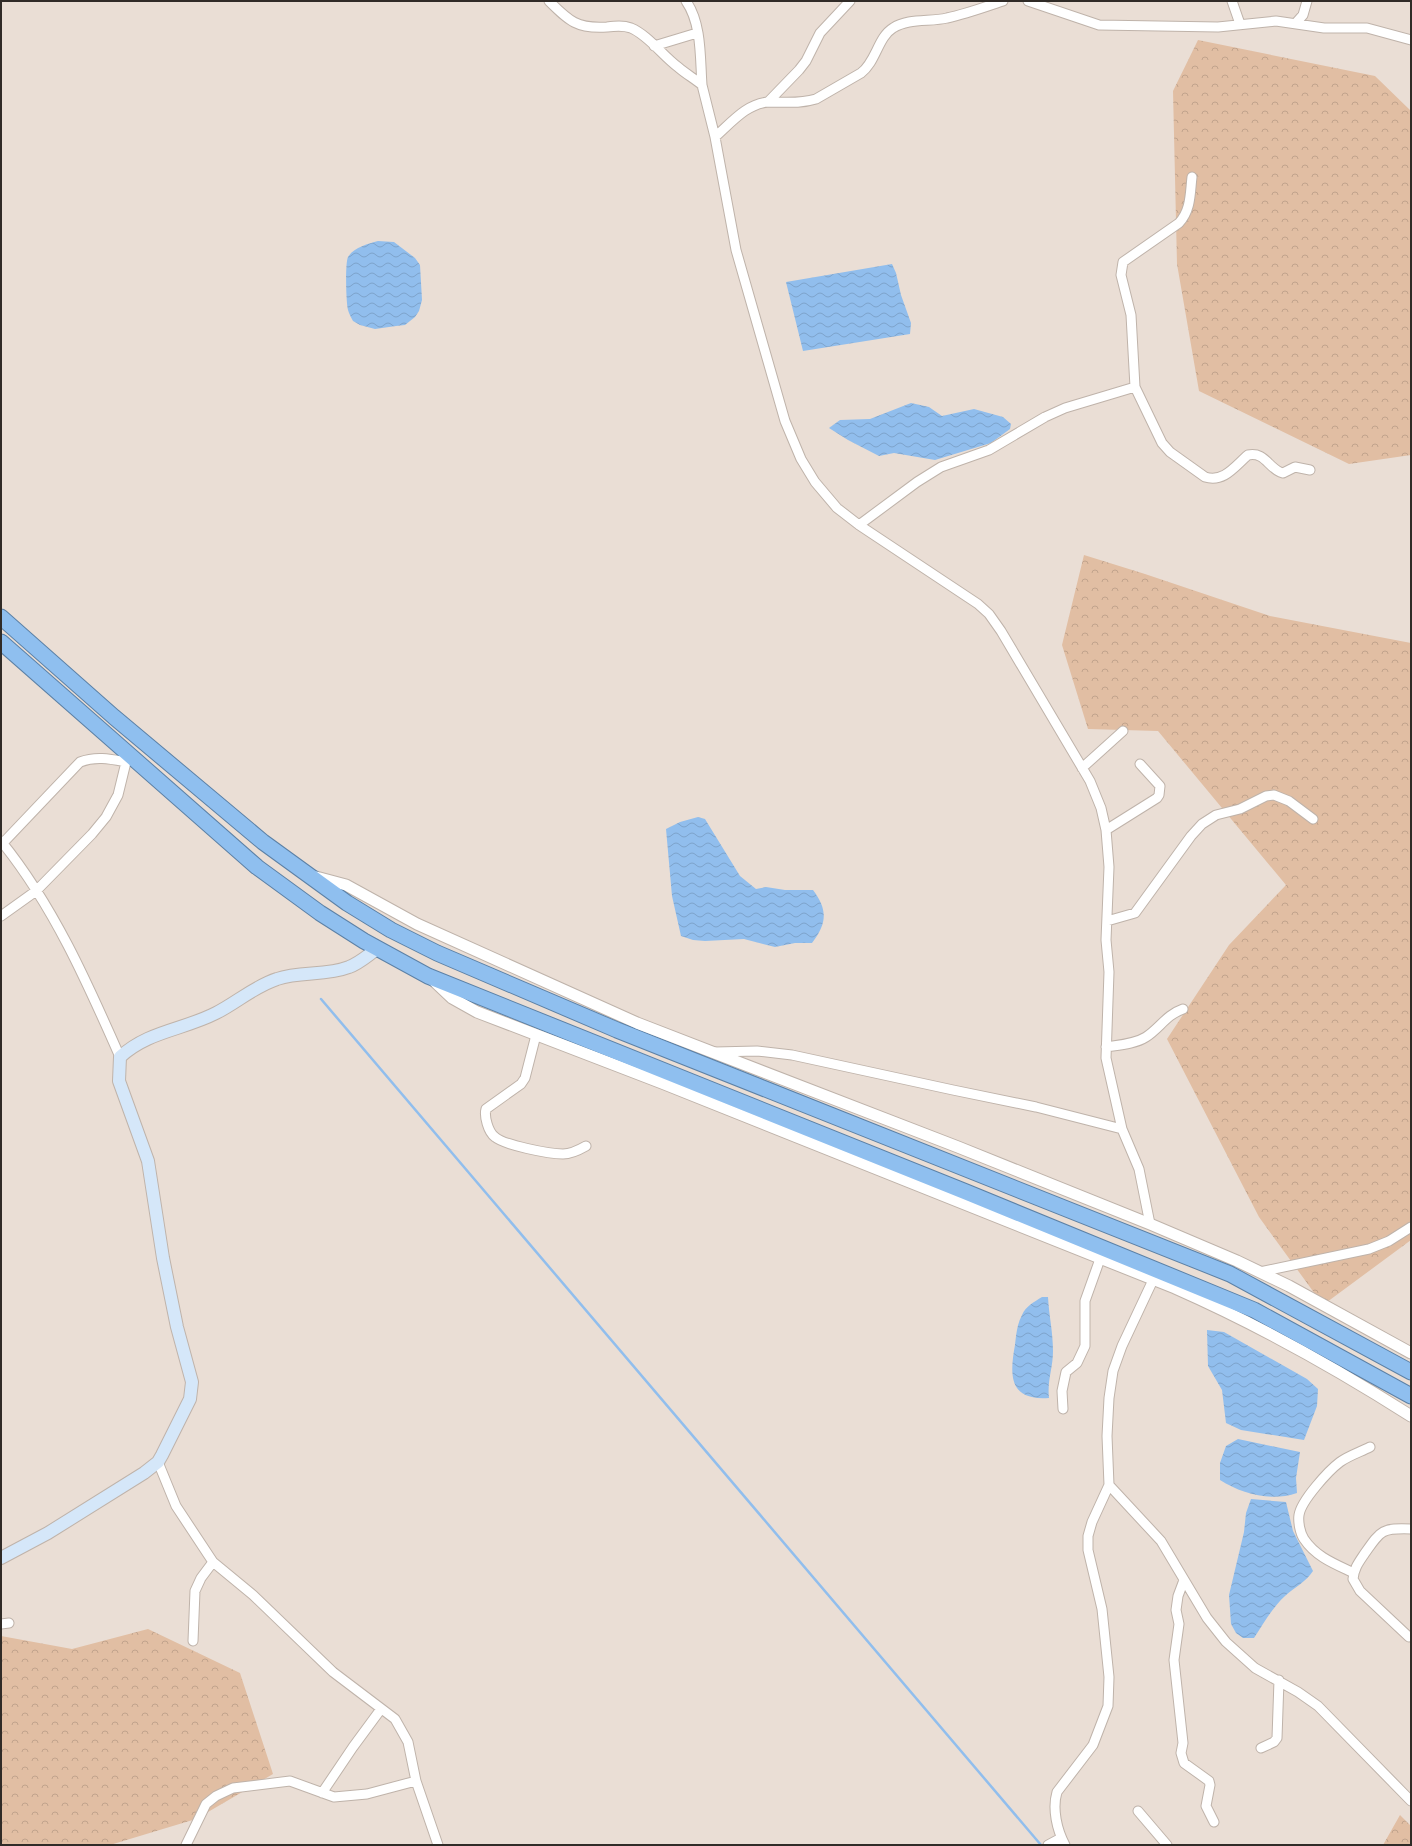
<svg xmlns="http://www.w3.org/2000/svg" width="1412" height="1846" font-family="Commissioner,sans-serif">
	<defs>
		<pattern id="forest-crowns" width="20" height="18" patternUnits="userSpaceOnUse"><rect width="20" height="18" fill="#e1bea3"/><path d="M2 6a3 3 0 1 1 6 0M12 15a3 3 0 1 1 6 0" fill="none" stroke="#c1a38c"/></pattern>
		<pattern id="water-waves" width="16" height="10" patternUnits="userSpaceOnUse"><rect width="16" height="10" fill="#91beed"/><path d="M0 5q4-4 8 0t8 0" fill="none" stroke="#7da3cb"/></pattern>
	</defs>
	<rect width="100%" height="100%" fill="#eaded5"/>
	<path fill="url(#forest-crowns)" d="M1198 40 1375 76 1411 111V455L1349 464 1199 391 1177 264 1173 91Z
		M1084 555 1145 574 1270 616 1411 643V1240L1323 1305 1259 1217 1167 1039 1229 945 1286 885 1158 731 1088 729 1062 645Z
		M148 1629 240 1673 273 1774 196 1819 110 1845H1V1636L72 1649Z
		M1400 1815 1411 1826V1845H1383Z"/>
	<path fill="url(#water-waves)" d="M378 241 394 242 415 258 420 265 422 300 419 311 415 317 405 325 396 326 375 329 360 325 353 321C351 317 349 314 348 310 346 302 345 263 348 257 354 247 368 244 378 241Z
		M892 264 896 273 901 295 911 323 910 334 803 351 786 282Z
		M911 403 929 407 942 416 974 409 1003 417 1011 424 1010 429 991 443 935 460 894 453 879 456 848 440 829 428 840 420 870 419Z
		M698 817 705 819 740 876 756 889 766 887 785 890H813C828 910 827 923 812 943H795L775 947 744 939 705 941 693 940 681 936 672 896 666 829 680 822Z
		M1042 1297H1048C1049 1316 1053 1332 1053 1351 1053 1368 1047 1381 1049 1398 1010 1401 1009 1377 1015 1345 1016 1336 1017 1324 1022 1315 1026 1306 1034 1302 1042 1297Z
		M1207 1330 1224 1332 1307 1379 1318 1389 1317 1406 1304 1440 1241 1430 1226 1423 1222 1390 1208 1366Z
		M1238 1439 1300 1452 1296 1478 1297 1493C1271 1502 1242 1494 1220 1480V1463L1226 1446Z
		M1251 1499 1286 1502 1293 1531 1313 1571C1306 1582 1295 1587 1285 1596 1272 1608 1264 1623 1254 1638H1243L1236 1633 1231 1624 1229 1595 1244 1532 1246 1513Z"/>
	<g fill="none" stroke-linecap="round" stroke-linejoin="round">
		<path stroke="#91beed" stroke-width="2.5" d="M321 999 1041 1845"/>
		<defs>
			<path id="minor" d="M549 1C569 21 577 29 607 27 615 26 623 25 631 28 648 35 663 56 678 67 686 74 695 79 702 85L715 137 736 250 785 421 801 459 815 482 837 508 859 525 978 604 989 614 1001 631 1090 781 1101 808 1106 830 1109 867 1106 940 1109 972 1106 1058 1122 1129 1139 1169 1150 1224
				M686 1C702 24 700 58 702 85
				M1028 1 1099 25 1218 27 1276 21 1324 28H1367L1411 40
				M1232 1 1240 24
				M1295 24 1303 15 1307 1
				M654 46 697 33
				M768 102 799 70 806 61 820 33 850 1
				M715 137C731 123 747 103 769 102 785 102 800 104 816 99L861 73C876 62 878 37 893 28 908 18 930 22 947 18 966 14 985 7 1003 1
				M1192 177C1190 194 1191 210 1179 223L1123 262 1121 275 1131 315 1135 387 1162 443 1170 452 1205 477C1224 483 1235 466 1248 455 1265 452 1267 466 1280 472L1283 473 1295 467 1310 470
				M859 525 917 482 941 467 989 450 1045 417 1065 408 1135 387
				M1082 768 1123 731
				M1106 830 1157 798 1159 795 1160 786 1140 764
				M1 841C53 905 87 982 120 1057
				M3 843 80 762C96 756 110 759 126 762
				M1 916 36 891 92 834 106 817 118 795 128 754
				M1107 921 1135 913 1191 836 1202 824 1216 815 1240 809 1266 796 1274 795 1289 801 1313 819
				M536 1035 525 1078 521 1084 486 1109C484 1116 488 1132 495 1137 504 1145 549 1154 563 1154 571 1154 579 1150 586 1146
				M1106 1047C1119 1045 1135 1044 1146 1037 1160 1028 1166 1015 1183 1009
				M715 1052 757 1051 792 1055 953 1090 1036 1107 1122 1129
				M1260 1272 1369 1249 1389 1241 1411 1227
				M1063 1409 1062 1391 1066 1372 1077 1363 1085 1346V1301L1100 1259
				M158 1462 176 1506 213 1562 253 1595 333 1672 395 1719 408 1742 416 1781 438 1845
				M1109 1485 1161 1541 1207 1618 1226 1642 1255 1668 1298 1692 1318 1706 1411 1801
				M1354 1573C1335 1564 1316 1557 1304 1539 1300 1533 1298 1522 1299 1515 1301 1501 1328 1471 1340 1462 1348 1456 1360 1452 1370 1447
				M1184 1580 1178 1596 1176 1610 1179 1624 1174 1660 1183 1743 1181 1753 1184 1763 1209 1781 1210 1785 1206 1806 1214 1822
				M1 1624 9 1623
				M1409 1637 1360 1591 1353 1579C1354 1568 1359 1562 1365 1553 1381 1530 1382 1528 1411 1529
				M193 1641 195 1591 201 1578 213 1562
				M1261 1748 1274 1742 1277 1738 1279 1680
				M322 1793 353 1747 381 1709
				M1138 1811 1167 1845
				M186 1845 206 1804 216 1796 233 1788 290 1781 334 1797 367 1794 416 1781
				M1048 1845 1061 1838
				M1065 1845C1057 1830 1052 1809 1057 1792L1093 1745 1108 1706 1109 1677 1102 1609 1088 1550V1536L1092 1522 1109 1485 1107 1436 1109 1398 1113 1371 1122 1346 1153 1280"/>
			<path id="tertiary" d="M316 877 346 885 417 924 637 1023 958 1147 1150 1224 1237 1261 1289 1286 1411 1353
				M433 980 452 998 477 1012 662 1083 1175 1288C1259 1325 1334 1367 1411 1416"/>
			<path id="secondary" d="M1 1558 48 1533 144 1473 158 1462 162 1455 190 1399 192 1382 177 1327 163 1258 148 1161 119 1081 120 1057C148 1031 183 1030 216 1013 236 1003 255 986 277 979 300 971 326 976 349 967 360 963 368 955 377 949"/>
			<path id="trunk" d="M1 617 114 717 263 842 347 903 391 930 437 953 617 1030 1230 1274 1411 1372
				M1 642 257 867 320 913 364 941 428 976 966 1192 1254 1310 1411 1396"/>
		</defs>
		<use href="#minor" stroke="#bfb3aa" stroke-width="11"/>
		<use href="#tertiary" stroke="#bfb3aa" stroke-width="13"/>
		<use href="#secondary" stroke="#bfb3aa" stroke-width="14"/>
		<use href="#trunk" stroke="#5c81a6" stroke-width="17"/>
		<use href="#minor" stroke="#fff" stroke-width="9"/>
		<use href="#tertiary" stroke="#fff" stroke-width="11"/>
		<use href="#secondary" stroke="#d5e7f9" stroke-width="12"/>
		<use href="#trunk" stroke="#8fbfef" stroke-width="15"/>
	</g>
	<rect width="1412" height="1846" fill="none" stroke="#302b27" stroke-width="4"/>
</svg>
